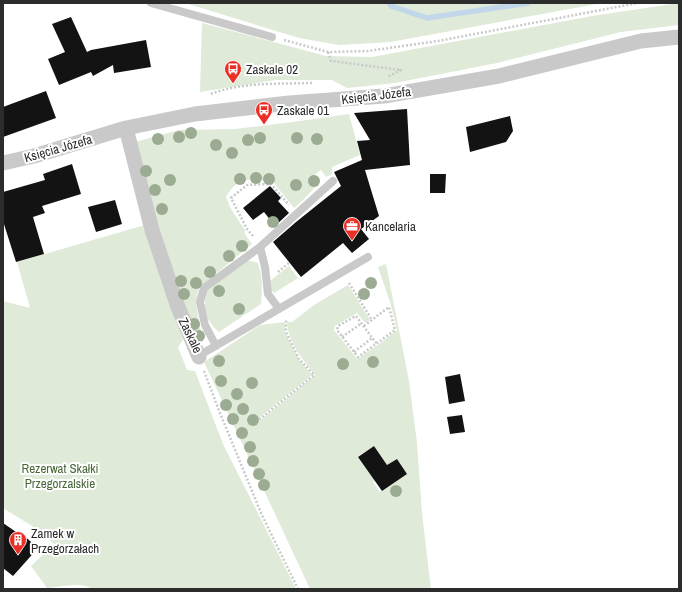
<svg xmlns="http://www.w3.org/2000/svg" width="682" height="592" font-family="'Archivo Narrow',sans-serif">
	<rect width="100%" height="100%" fill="#fff"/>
	<path fill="#e0ead8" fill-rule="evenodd" d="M185 3H602L391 42 339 45 299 38Z
		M679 3V25L621 32 497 63 395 83 347 88 332 80H276L200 92 202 23 326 56 372 57 592 16Z
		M349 114 360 155 332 167V174L326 177 321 170 313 176 319 183 301 202 294 208 273 182C252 178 237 176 226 197L231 209 245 230V234L252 244 200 287C191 304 202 322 201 340V342H197L147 192 135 142 179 130 235 129 293 122Z
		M145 225 183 340 178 347 187 370 195 371 223 444 296 589H92C84 581 58 587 47 588L31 566 54 544 32 526 3 508V301L30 308 17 262Z
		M247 260 258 263C263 277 262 290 261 304L219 332C217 330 214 328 212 325 205 317 203 301 207 291Z
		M386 264 409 381 417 443 422 513 431 589H310L204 362 260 325 285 322V332L299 360 312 375 255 421 257 423 315 375C303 360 288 342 287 322H292L314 305 348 285 370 320 365 323 357 313 335 326 334 330 357 359 379 344 397 330 391 305 378 267ZM374 446 387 465 397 459 407 474 380 492 373 482 375 480 358 456Z
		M289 266 298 278 274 293 271 290 270 281Z"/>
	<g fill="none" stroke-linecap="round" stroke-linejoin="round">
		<path stroke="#c3d7eb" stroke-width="5.5" d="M389 3 391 6 427 18 528 3"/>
	</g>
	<path fill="#131313" d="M71 17 87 52 91 50 146 40 151 67 114 73 113 65 93 76 91 72 59 85 48 59 65 52 52 24Z
		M46 91 56 118 3 137V107Z
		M407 109 410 165 365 170 379 216 361 229 369 239 352 253 343 243 301 277 273 242 296 222 341 186 334 172 362 160 357 141 370 140 354 113Z
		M510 116 513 131 506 142 470 152 466 127Z
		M72 164 81 194 42 206 45 213 33 217 44 254 16 262 3 221V192L45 180 43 174Z
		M430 174H446L445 193H430Z
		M270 186 281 198 278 201 289 213 275 226 264 212 253 220 243 208Z
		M115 200 122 224 96 232 88 207Z
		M460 374 465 401 449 404 445 377Z
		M462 415 465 432 450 434 447 417Z
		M374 446 387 465 397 459 407 474 382 491 358 457Z
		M3 523 19 534 21 533 38 548 13 576 3 568Z"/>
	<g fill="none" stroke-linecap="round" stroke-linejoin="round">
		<path stroke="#c9c9c9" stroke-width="2.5" stroke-dasharray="2 2" stroke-linecap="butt" d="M284 40 328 52 368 51 438 41 638 3
			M328 52 331 61 401 70 387 77
			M211 94C240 82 280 84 312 83
			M253 236 247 229 231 198 247 185 271 184 289 205
			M278 272 290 262
			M349 283 372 320
			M364 326 389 307 395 330 358 357 337 330 338 326 356 316 376 343
			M342 337 362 323
			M354 352 372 338
			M204 371 220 413 261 513 298 589
			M256 422 314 375 299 359 286 332V319"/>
		<path stroke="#c9c9c9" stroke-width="8" d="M151 3 272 37
			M260 247 333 181
			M216 346 205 325 200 302 204 288 260 247 265 267 268 294 279 309
			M199 357 205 352 368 257"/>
		<path stroke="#c9c9c9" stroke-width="15" d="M126 128 152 230 178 307 199 357
			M3 163 34 156 126 128 195 114 289 103 384 96 499 76 641 41 679 37"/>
	</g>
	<g fill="#9bac92">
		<circle cx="191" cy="133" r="6"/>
		<circle cx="179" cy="137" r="6"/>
		<circle cx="260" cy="138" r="6"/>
		<circle cx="297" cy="138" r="6"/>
		<circle cx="158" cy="139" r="6"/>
		<circle cx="317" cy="139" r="6"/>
		<circle cx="248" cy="140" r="6"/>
		<circle cx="216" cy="145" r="6"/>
		<circle cx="232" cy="153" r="6"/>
		<circle cx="146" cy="171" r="6"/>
		<circle cx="256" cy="178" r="6"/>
		<circle cx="240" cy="179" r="6"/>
		<circle cx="269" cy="179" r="6"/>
		<circle cx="170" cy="180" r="6"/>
		<circle cx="314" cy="181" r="6"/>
		<circle cx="296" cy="185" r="6"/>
		<circle cx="155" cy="190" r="6"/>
		<circle cx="162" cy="209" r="6"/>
		<circle cx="273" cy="222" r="6"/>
		<circle cx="242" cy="246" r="6"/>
		<circle cx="229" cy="256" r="6"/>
		<circle cx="210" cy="272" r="6"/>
		<circle cx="181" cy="281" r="6"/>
		<circle cx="196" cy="283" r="6"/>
		<circle cx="371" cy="283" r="6"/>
		<circle cx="219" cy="291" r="6"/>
		<circle cx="184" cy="294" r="6"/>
		<circle cx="364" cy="294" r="6"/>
		<circle cx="239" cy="309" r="6"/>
		<circle cx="194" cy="324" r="6"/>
		<circle cx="199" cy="336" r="6"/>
		<circle cx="219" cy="361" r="6"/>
		<circle cx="373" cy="362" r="6"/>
		<circle cx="343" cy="364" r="6"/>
		<circle cx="221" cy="381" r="6"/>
		<circle cx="252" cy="383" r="6"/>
		<circle cx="237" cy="394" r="6"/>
		<circle cx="226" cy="405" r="6"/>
		<circle cx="243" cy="409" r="6"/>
		<circle cx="233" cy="419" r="6"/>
		<circle cx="253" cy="420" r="6"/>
		<circle cx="242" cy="433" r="6"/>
		<circle cx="250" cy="447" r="6"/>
		<circle cx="253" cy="461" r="6"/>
		<circle cx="259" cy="474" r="6"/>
		<circle cx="264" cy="485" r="6"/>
		<circle cx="396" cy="491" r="6"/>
	</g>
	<defs>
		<symbol id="bus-pin" viewBox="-11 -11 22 30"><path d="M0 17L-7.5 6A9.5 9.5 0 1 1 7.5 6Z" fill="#ea2f27" stroke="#fff"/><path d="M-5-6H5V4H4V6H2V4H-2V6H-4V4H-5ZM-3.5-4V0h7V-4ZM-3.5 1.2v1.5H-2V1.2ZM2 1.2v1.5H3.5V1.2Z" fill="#fff"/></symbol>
		<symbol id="office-pin" viewBox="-11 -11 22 30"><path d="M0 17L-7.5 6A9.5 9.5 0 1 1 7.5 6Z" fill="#ea2f27" stroke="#fff"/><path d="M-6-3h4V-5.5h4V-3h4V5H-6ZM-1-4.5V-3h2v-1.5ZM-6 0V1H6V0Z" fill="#fff"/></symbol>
		<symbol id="building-pin" viewBox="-11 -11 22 30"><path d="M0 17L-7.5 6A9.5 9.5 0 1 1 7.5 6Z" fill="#ea2f27" stroke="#fff"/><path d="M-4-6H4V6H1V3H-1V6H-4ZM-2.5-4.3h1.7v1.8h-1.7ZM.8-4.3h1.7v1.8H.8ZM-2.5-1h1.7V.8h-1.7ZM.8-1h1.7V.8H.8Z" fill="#fff"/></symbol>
	</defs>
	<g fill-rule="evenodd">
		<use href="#bus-pin" x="223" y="59" width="20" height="27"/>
		<use href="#bus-pin" x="254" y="100" width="20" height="27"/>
		<use href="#office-pin" x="342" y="216" width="20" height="27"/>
		<use href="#building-pin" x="8" y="530" width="20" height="27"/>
	</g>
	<g text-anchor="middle" stroke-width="4" stroke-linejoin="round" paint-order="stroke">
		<g font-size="13" fill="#2c2c2c" stroke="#fff" text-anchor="start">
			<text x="246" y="74">Zaskale 02</text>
			<text x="277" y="115">Zaskale 01</text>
			<text x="365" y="231">Kancelaria</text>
			<text x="31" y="538">Zamek w<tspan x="31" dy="15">Przegorzałach</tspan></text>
		</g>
		<g font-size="13" fill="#2c2c2c" stroke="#fff">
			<text transform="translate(376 95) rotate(-7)" y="5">Księcia Józefa</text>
			<text transform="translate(58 148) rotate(-16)" y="5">Księcia Józefa</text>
			<text transform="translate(191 335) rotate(64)" y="5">Zaskale</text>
		</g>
		<g font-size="13" fill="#496838" stroke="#fff">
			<text x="60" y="473">Rezerwat Skałki<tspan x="60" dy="15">Przegorzalskie</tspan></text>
		</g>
	</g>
	<rect width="682" height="592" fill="none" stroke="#2c2c2c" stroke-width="8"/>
</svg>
